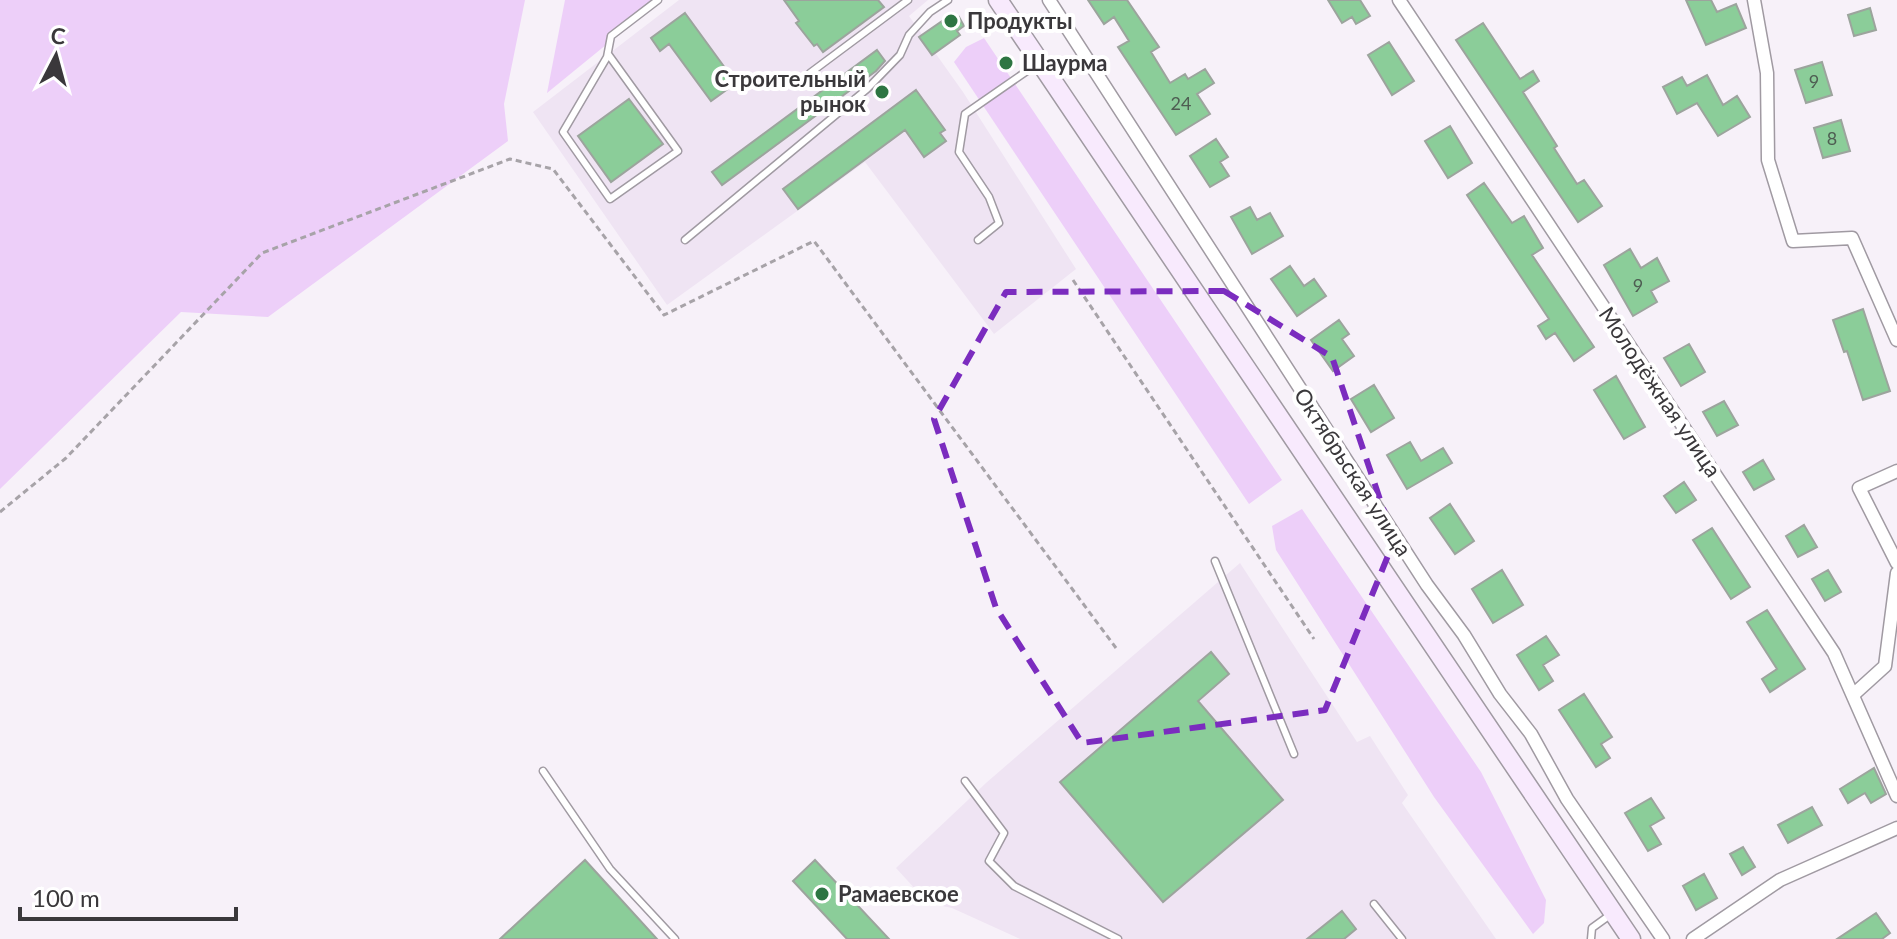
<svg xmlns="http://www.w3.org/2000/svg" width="1897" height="939" font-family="Lato,sans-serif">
	<rect width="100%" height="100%" fill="#f7f1f9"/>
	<path fill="#efe4f3" d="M679 0H928L909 16 963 92 1076 269 994 334 865 162 667 305 533 112Z
		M1240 563 1357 742 1370 736 1408 795 1402 803 1496 939H1020L952 908 928 903 896 868 986 783Z"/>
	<path fill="#edcff9" d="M0 0H525L504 104 508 141 268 317 181 312 0 489Z
		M565 0H661L547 93Z
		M984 38 1282 480 1249 504 954 62 966 47Z
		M1302 509 1481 772 1546 900 1544 923 1533 934 1434 797 1276 550 1272 526Z"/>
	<path fill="#8bcd99" stroke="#9ca49d" stroke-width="2" d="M784 0H878L884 7 823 52 817 44 814 46 796 23 799 21Z
		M1088 0H1127L1159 47 1151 52 1170 83 1185 74 1188 79 1205 69 1214 83 1197 94 1210 114 1176 135 1118 47 1129 41 1114 17 1104 24Z
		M1328 0H1360L1370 16 1356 24 1352 17 1342 23Z
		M1686 0H1711L1717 12 1736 4 1746 28 1706 45Z
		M1870 8 1876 30 1854 36 1848 15Z
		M685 13 736 83 711 101 669 44 660 51 651 38Z
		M948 17 951 22 959 17 964 26 957 31 960 35 932 55 919 37Z
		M1483 23 1520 79 1533 71 1539 81 1523 92 1557 146 1554 148 1577 184 1584 180 1602 206 1578 222 1456 40Z
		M1389 42 1414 81 1392 95 1368 55Z
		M877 50 885 61 876 71 722 185 712 172Z
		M1822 62 1832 95 1806 103 1795 70Z
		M1707 75 1723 105 1737 96 1750 117 1718 136 1697 103 1677 114 1663 87 1682 77 1687 86Z
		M916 90 945 130 940 133 946 141 924 157 905 130 798 209 783 189Z
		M629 99 663 144 611 182 578 136Z
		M1841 120 1850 151 1823 158 1814 128Z
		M1450 126 1472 163 1448 178 1425 141Z
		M1216 139 1228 157 1220 162 1229 176 1210 187 1190 156Z
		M1484 183 1512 223 1524 216 1543 248 1532 255 1594 347 1574 361 1555 333 1546 339 1538 326 1549 319 1467 195Z
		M1250 207 1257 220 1270 213 1283 236 1252 254 1231 217Z
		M1630 249 1641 268 1657 258 1669 281 1651 291 1657 302 1633 316 1604 265Z
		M1290 266 1304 286 1314 279 1326 296 1297 316 1271 279Z
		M1863 309 1890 391 1863 400 1847 351 1844 352 1833 320Z
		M1339 320 1349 334 1342 339 1354 356 1333 371 1311 340Z
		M1689 344 1705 372 1681 386 1664 358Z
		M1616 376 1645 427 1624 439 1594 390Z
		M1374 385 1394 418 1371 432 1351 399Z
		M1724 401 1738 425 1717 436 1703 412Z
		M1410 442 1421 461 1443 448 1452 463 1407 489 1387 455Z
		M1763 460 1774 479 1754 490 1743 472Z
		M1684 482 1696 500 1676 513 1664 496Z
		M1450 504 1474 541 1455 554 1430 518Z
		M1804 525 1817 547 1798 557 1786 536Z
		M1712 528 1750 587 1731 599 1693 540Z
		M1502 570 1523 605 1493 623 1472 589Z
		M1828 570 1841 592 1825 601 1812 579Z
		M1767 610 1805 669 1770 692 1762 679 1777 669 1747 622Z
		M1546 636 1559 655 1543 665 1553 681 1539 690 1517 655Z
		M1211 652 1229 674 1198 701 1283 800 1163 902 1060 782Z
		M1584 694 1612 737 1601 744 1610 758 1596 767 1559 710Z
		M1874 768 1886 794 1871 803 1865 793 1848 803 1840 789Z
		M1651 798 1664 818 1650 826 1661 844 1648 851 1625 813Z
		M1812 807 1822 825 1788 843 1778 825Z
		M1743 847 1755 867 1742 875 1730 854Z
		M585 860 657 939H500Z
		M815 860 889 939H847L793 881Z
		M1704 874 1717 898 1696 910 1683 886Z
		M1342 911 1356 929 1344 939H1307Z
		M1876 913 1890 933 1882 939H1837Z"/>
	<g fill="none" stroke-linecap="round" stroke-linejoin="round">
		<defs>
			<path id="service" d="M608 54 678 151 610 199 563 132 607 57 611 36 658 0
				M810 73 908 0
				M685 240 867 89 900 55 909 35 930 12 948 0
				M978 240 999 223 989 197 959 152 965 114 1037 64
				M1215 561 1294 754
				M543 771 610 869 675 939
				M965 781 1004 833 989 861 1014 886 1118 939
				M1374 904 1402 939
				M1591 939 1592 928 1610 915"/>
			<path id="minor" d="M1049 0 1427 585 1464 635 1500 694 1531 734 1567 799 1663 939
				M1399 0 1834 653 1897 796
				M1754 0 1767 73 1768 160 1793 241 1852 238 1897 340
				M1897 471 1859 488 1897 563
				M1853 695 1885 666 1897 573
				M1693 939 1780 880 1897 828"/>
			<path id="secondary" d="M998 0 1631 939"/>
		</defs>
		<use href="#service" stroke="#a09aa2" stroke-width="9"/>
		<use href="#minor" stroke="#a09aa2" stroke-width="15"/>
		<use href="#secondary" stroke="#a09aa2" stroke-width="21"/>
		<path stroke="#a7a3a8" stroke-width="3" stroke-dasharray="6 4" stroke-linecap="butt" d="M1073 280 1314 639
			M0 512 66 458 262 253 510 159 553 169 664 315 814 241 1116 648"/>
		<use href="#service" stroke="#fff" stroke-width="6"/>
		<use href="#minor" stroke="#fff" stroke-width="12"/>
		<use href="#secondary" stroke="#f8eafd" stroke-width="18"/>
	</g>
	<path fill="none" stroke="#7b2cbf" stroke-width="6" stroke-dasharray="16 10" stroke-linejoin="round" d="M1224 291 1332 357 1394 541 1325 710 1082 743 996 608 934 419 1006 292Z"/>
	<g fill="#2d7542" stroke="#fff" stroke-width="3">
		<circle cx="951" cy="21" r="8"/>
		<circle cx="1006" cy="63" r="8"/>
		<circle cx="882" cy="92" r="8"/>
		<circle cx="822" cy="894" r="8"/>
	</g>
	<g text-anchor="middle" stroke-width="8" stroke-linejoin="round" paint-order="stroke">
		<g font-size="18" fill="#4e5d52">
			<text x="1814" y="88">9</text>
			<text x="1181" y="110">24</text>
			<text x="1832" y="145">8</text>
			<text x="1638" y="292">9</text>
		</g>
		<g font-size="22" font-weight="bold" fill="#3a383b" stroke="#fff" text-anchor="start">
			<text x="967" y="29">Продукты</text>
			<text x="1022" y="71">Шаурма</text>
			<text x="866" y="87" text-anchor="end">Строительный<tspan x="866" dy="25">рынок</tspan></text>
			<text x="838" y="902">Рамаевское</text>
		</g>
		<g font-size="22" fill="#3a383b" stroke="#fff">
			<text transform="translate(1660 392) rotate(56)" y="8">Молодёжная улица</text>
			<text transform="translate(1353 472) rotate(57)" y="8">Октябрьская улица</text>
		</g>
	</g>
	<g transform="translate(56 56) rotate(6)" stroke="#ffffff" stroke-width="6" paint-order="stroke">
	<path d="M0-6L14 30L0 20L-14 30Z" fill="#3a383b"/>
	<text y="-12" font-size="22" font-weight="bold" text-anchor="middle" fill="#3a383b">С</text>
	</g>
	<path d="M20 907v12h216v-12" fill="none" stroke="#3a383b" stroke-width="4"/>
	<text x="32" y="907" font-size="24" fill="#3a383b" stroke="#ffffff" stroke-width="6" paint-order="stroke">100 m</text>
</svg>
